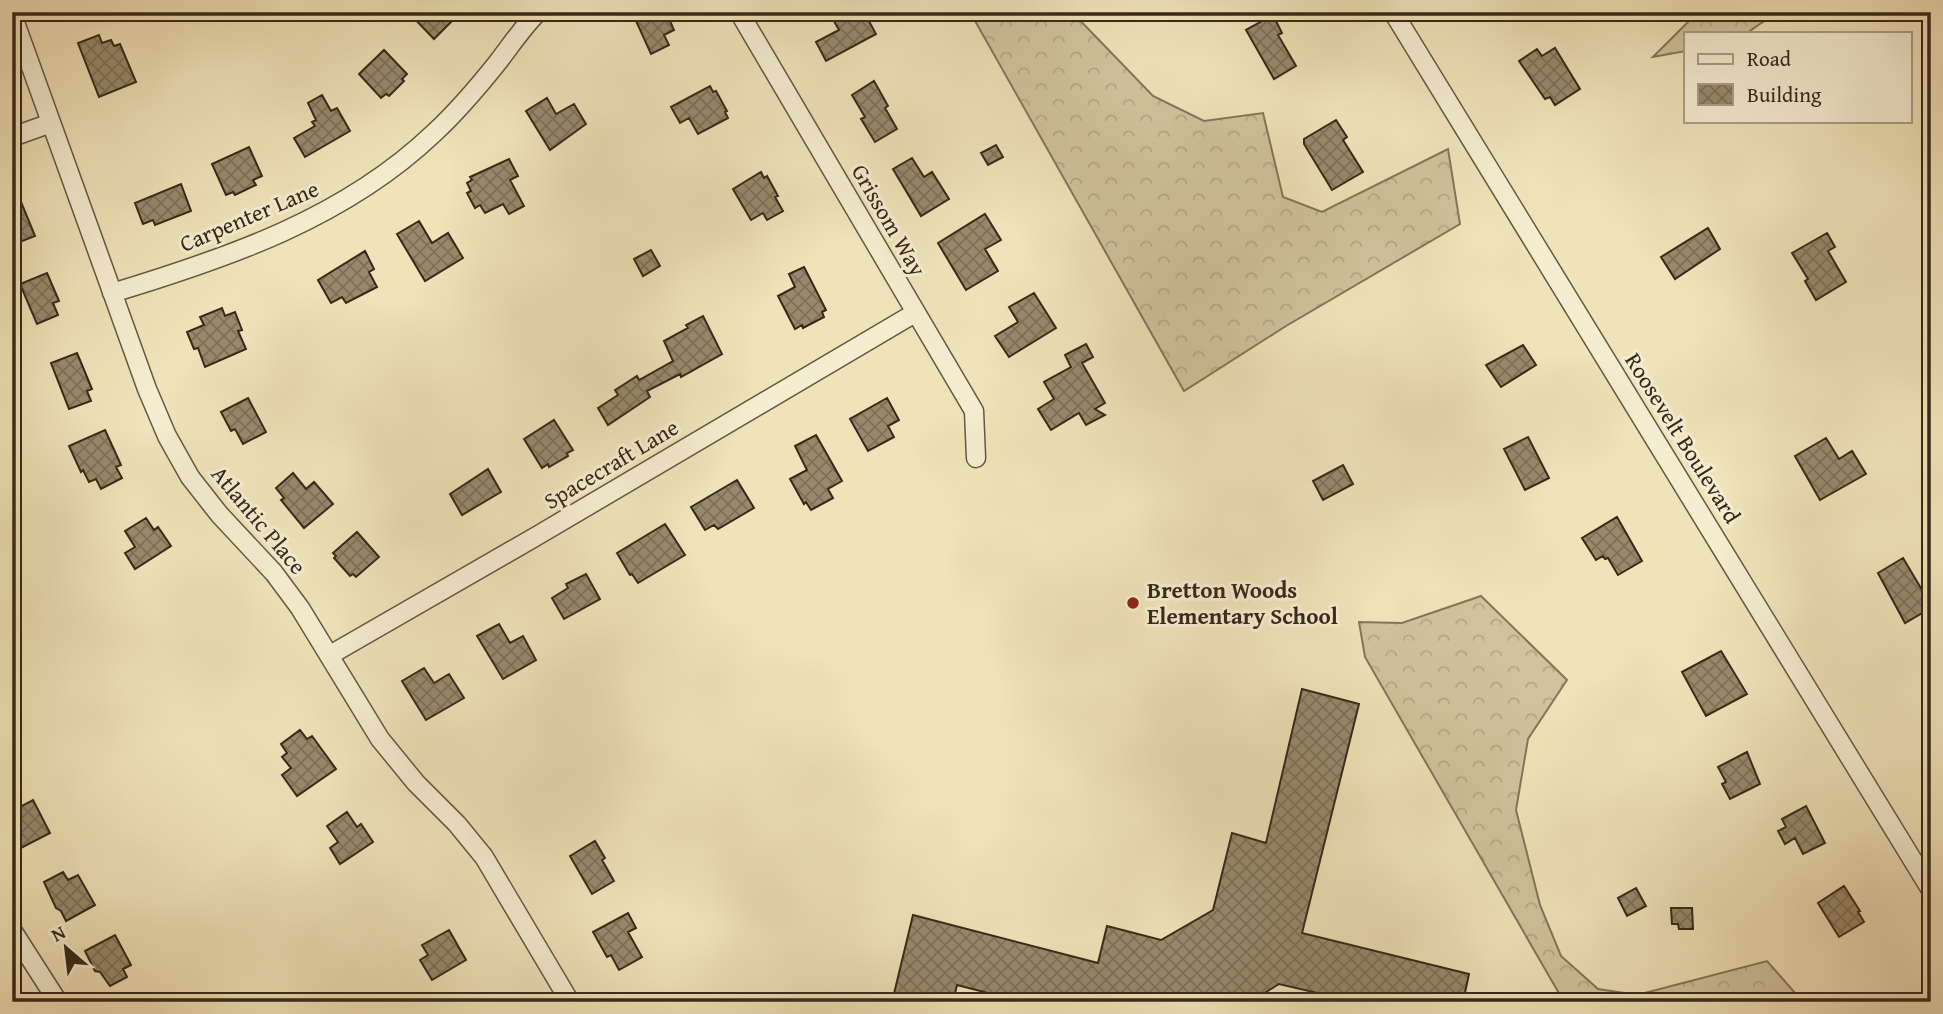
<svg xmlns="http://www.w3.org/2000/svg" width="1943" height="1014" font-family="'Gentium Book Plus',serif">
	<defs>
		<pattern id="forest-crowns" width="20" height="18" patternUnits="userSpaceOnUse" patternTransform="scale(1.75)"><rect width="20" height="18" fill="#d0c39d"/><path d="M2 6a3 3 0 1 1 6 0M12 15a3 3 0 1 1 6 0" fill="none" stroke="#b3a887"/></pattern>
		<pattern id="building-cross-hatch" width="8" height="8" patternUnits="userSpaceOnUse" patternTransform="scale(1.75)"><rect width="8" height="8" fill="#978a6c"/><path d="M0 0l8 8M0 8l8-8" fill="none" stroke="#7c7158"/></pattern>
	</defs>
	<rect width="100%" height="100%" fill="#f0e3b8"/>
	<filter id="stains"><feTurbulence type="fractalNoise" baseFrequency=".00286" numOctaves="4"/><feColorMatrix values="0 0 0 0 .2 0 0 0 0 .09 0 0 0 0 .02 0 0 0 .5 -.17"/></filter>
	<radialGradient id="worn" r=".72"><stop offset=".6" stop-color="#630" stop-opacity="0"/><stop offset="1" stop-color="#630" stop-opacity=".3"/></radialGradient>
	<path fill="url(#forest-crowns)" stroke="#83765c" stroke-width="2" d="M970 12H1072L1153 96 1204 121 1263 113 1283 197 1322 212 1448 149 1460 224 1286 326 1184 391Z
		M1698 12H1777L1747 33H1686V51L1653 57Z
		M1481 596 1567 680 1528 739 1516 810 1540 905 1561 956 1598 989 1637 995 1767 961 1803 1002H1564L1365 657 1359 622 1402 623Z"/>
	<path fill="url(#building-cross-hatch)" stroke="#36291a" stroke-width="2" d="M408 12H461L434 39Z
		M632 12H666L674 30 664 35 669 45 651 54Z
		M829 12H864L876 34 826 61 816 42 839 30Z
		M1273 15 1282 33 1278 35 1296 66 1274 79 1246 30Z
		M99 35 102 43 111 40 114 46 120 44 136 82 99 97 78 43Z
		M1555 48 1580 89 1555 105 1550 97 1545 99 1519 61 1537 49 1542 56Z
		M384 50 407 74 402 79 404 81 389 96 386 94 381 98 359 74Z
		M874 81 888 106 885 108 897 129 875 142 861 119 865 117 852 95Z
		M710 86 713 92 716 91 727 111 725 112 728 118 698 134 689 118 680 123 671 107Z
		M322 95 331 111 337 108 350 131 305 157 294 138 315 126 312 122 316 120 308 103Z
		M547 98 556 114 574 104 586 124 550 150 526 111Z
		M1336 120 1347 137 1343 140 1363 172 1332 190 1304 144V139Z
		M996 145 1003 157 988 165 981 153Z
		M249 147 262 176 253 180 256 185 235 195 233 192 226 195 212 164Z
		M912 158 924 177 932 172 949 199 921 216 893 169Z
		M509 159 518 176 510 180 524 206 509 214 503 204 485 213 480 205 475 208 467 193 471 191 467 183 472 180 470 177Z
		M761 172 764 178 767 176 778 196 775 197 783 211 767 220 763 213 751 220 733 189Z
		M12 180 35 236 12 245Z
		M181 184 191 211 155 225 153 220 143 224 135 203Z
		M985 214 1001 240 985 249 998 271 966 290 938 243Z
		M419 221 432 243 448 233 463 258 425 281 397 234Z
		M1708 228 1720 249 1675 279 1661 257Z
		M1827 233 1835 247 1828 251 1846 282 1816 300 1805 281 1808 279 1792 253Z
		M651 250 660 266 643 276 634 259Z
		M365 251 374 269 369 272 377 287 346 303 342 297 331 303 318 280Z
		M804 267 826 310 822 312 824 317 803 328 802 325 795 329 778 296 795 287 789 274Z
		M47 273 59 301 53 303 58 315 37 324 20 284Z
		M1034 293 1056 328 1009 357 995 336 1018 322 1009 307Z
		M222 308 225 316 235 312 242 330 238 331 246 349 205 367 198 348 194 349 187 332 204 325 200 317Z
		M703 316 722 354 681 377 680 374 647 391 650 397 608 425 598 408 618 395 615 390 623 385 637 376 639 380 673 361 664 341 688 328 686 325Z
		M1086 344 1093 357 1082 363 1105 403 1095 409 1105 415 1086 425 1079 413 1051 430 1038 409 1054 399 1044 382 1071 367 1065 355Z
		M1523 345 1536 365 1501 387 1486 365Z
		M77 353 92 389 87 391 91 401 69 409 51 363Z
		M248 398 266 432 243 444 235 429 231 431 221 412Z
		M887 398 899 420 888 426 894 437 868 451 850 419Z
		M554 420 573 450 567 453 568 456 549 467 548 464 542 468 524 439Z
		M105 430 121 465 116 467 122 478 101 489 96 479 89 482 83 470 81 472 69 446Z
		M816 435 842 481 828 489 833 498 811 510 806 502 804 504 790 479 807 470 795 446Z
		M1528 437 1549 478 1525 490 1504 449Z
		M1826 438 1839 459 1852 451 1866 474 1820 500 1795 456Z
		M1343 465 1353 484 1323 500 1313 481Z
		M488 469 501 492 462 515 450 494Z
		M293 473 306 489 314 482 333 504 304 528 281 500 284 498 276 488Z
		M737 480 754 508 718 529 714 525 705 530 691 507Z
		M1617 517 1642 561 1618 575 1608 558 1605 559 1603 556 1596 560 1582 538Z
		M146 518 154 530 158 527 171 546 135 569 125 553 135 547 125 531Z
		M665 524 685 555 638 583 632 574 630 575 617 553Z
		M357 532 379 557 356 577 353 574 350 576 334 558 336 556 333 553Z
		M1903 558 1931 605V608L1905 623 1878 573Z
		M586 574 600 599 564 619 552 598 568 588 566 584Z
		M499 624 510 643 523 636 536 660 503 679 477 636Z
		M1721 651 1747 694 1706 716 1682 672Z
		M424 668 434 683 449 674 464 698 426 720 402 681Z
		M1302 689 1359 704 1302 933 1469 974 1463 1002H1356L1279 984 1250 1002H1023L957 985 953 1002H892L913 915 1098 963 1107 926 1161 940 1213 910 1232 833 1266 843Z
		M300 730 307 739 312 736 336 769 297 796 282 775 291 768 282 757 287 753 281 744Z
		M1747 752 1760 784 1730 799 1722 784 1726 782 1718 767Z
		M33 800 50 833 21 848 12 832V811Z
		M1806 806 1825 843 1803 854 1795 838 1785 844 1778 831 1786 827 1782 819Z
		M347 812 357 827 361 824 373 842 340 864 330 848 338 842 327 826Z
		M595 841 605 858 602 860 614 881 592 894 570 856Z
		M63 872 68 880 78 875 95 905 66 921 61 911 56 908 44 882Z
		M1844 886 1860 911 1858 912 1864 922 1839 937 1818 903Z
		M1636 888 1646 906 1627 916 1618 898Z
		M1671 908H1692L1693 929H1679L1678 924H1672Z
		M628 913 636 928 628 932 642 957 619 970 611 955 607 957 593 932Z
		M449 930 466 960 432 980 420 960 428 955 422 945Z
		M115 935 131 965 123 969 127 977 110 986 100 972 95 971 85 951Z"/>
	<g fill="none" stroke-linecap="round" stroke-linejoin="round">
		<defs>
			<path id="street" d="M739 12 974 411 976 458
				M1393 12 1931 890
				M12 14 147 389 167 436 190 477 219 514 274 573 300 608 380 739 416 783 457 824 484 857 570 1002
				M12 137 51 123
				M112 293C228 258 345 218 434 133 458 111 478 87 498 62 511 45 523 27 538 12
				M330 655 535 537 915 313
				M12 930 58 1002"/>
		</defs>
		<use href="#street" stroke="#645842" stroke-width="21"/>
		<use href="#street" stroke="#f5edd1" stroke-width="18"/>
	</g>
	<circle fill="#8f2418" stroke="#f5edd1" stroke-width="2.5" cx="1133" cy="603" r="7"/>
	<g text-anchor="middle" stroke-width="6" stroke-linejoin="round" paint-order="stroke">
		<g font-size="23" fill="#36291a" stroke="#f5edd1">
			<text transform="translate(249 216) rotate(-23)" y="8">Carpenter Lane</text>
			<text transform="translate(889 220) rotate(60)" y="8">Grissom Way</text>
			<text transform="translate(1683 438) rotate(58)" y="8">Roosevelt Boulevard</text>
			<text transform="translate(611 464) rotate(-31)" y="8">Spacecraft Lane</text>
			<text transform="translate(259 520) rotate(50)" y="8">Atlantic Place</text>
		</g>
		<g font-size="23" font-weight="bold" fill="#36291a" stroke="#f5edd1" text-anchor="start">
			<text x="1147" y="598">Bretton Woods<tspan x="1147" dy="26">Elementary School</tspan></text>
		</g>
	</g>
	<rect width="1943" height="1014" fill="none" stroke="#f0e3b8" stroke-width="42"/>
	<rect x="14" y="14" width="1915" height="986" fill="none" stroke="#36291a" stroke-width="3.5"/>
	<rect x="21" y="21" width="1901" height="972" fill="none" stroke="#36291a" stroke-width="2"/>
	<rect x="1684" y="32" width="228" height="91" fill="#f5edd1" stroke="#a99f88" stroke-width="2"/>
	<rect x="1698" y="54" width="35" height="10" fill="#f5edd1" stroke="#a99f88" stroke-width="2"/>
	<text x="1747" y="66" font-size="21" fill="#36291a">Road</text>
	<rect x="1698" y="84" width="35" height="21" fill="url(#building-cross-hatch)" stroke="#a99f88" stroke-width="2"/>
	<text x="1747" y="102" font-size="21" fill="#36291a">Building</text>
	<g transform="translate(66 948) rotate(332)" stroke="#f5edd1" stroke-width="5" paint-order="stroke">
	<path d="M0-5L12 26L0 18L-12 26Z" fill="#36291a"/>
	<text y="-10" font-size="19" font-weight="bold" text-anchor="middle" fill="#36291a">N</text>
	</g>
	<rect width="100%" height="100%" filter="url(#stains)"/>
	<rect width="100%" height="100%" fill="url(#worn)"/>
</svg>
